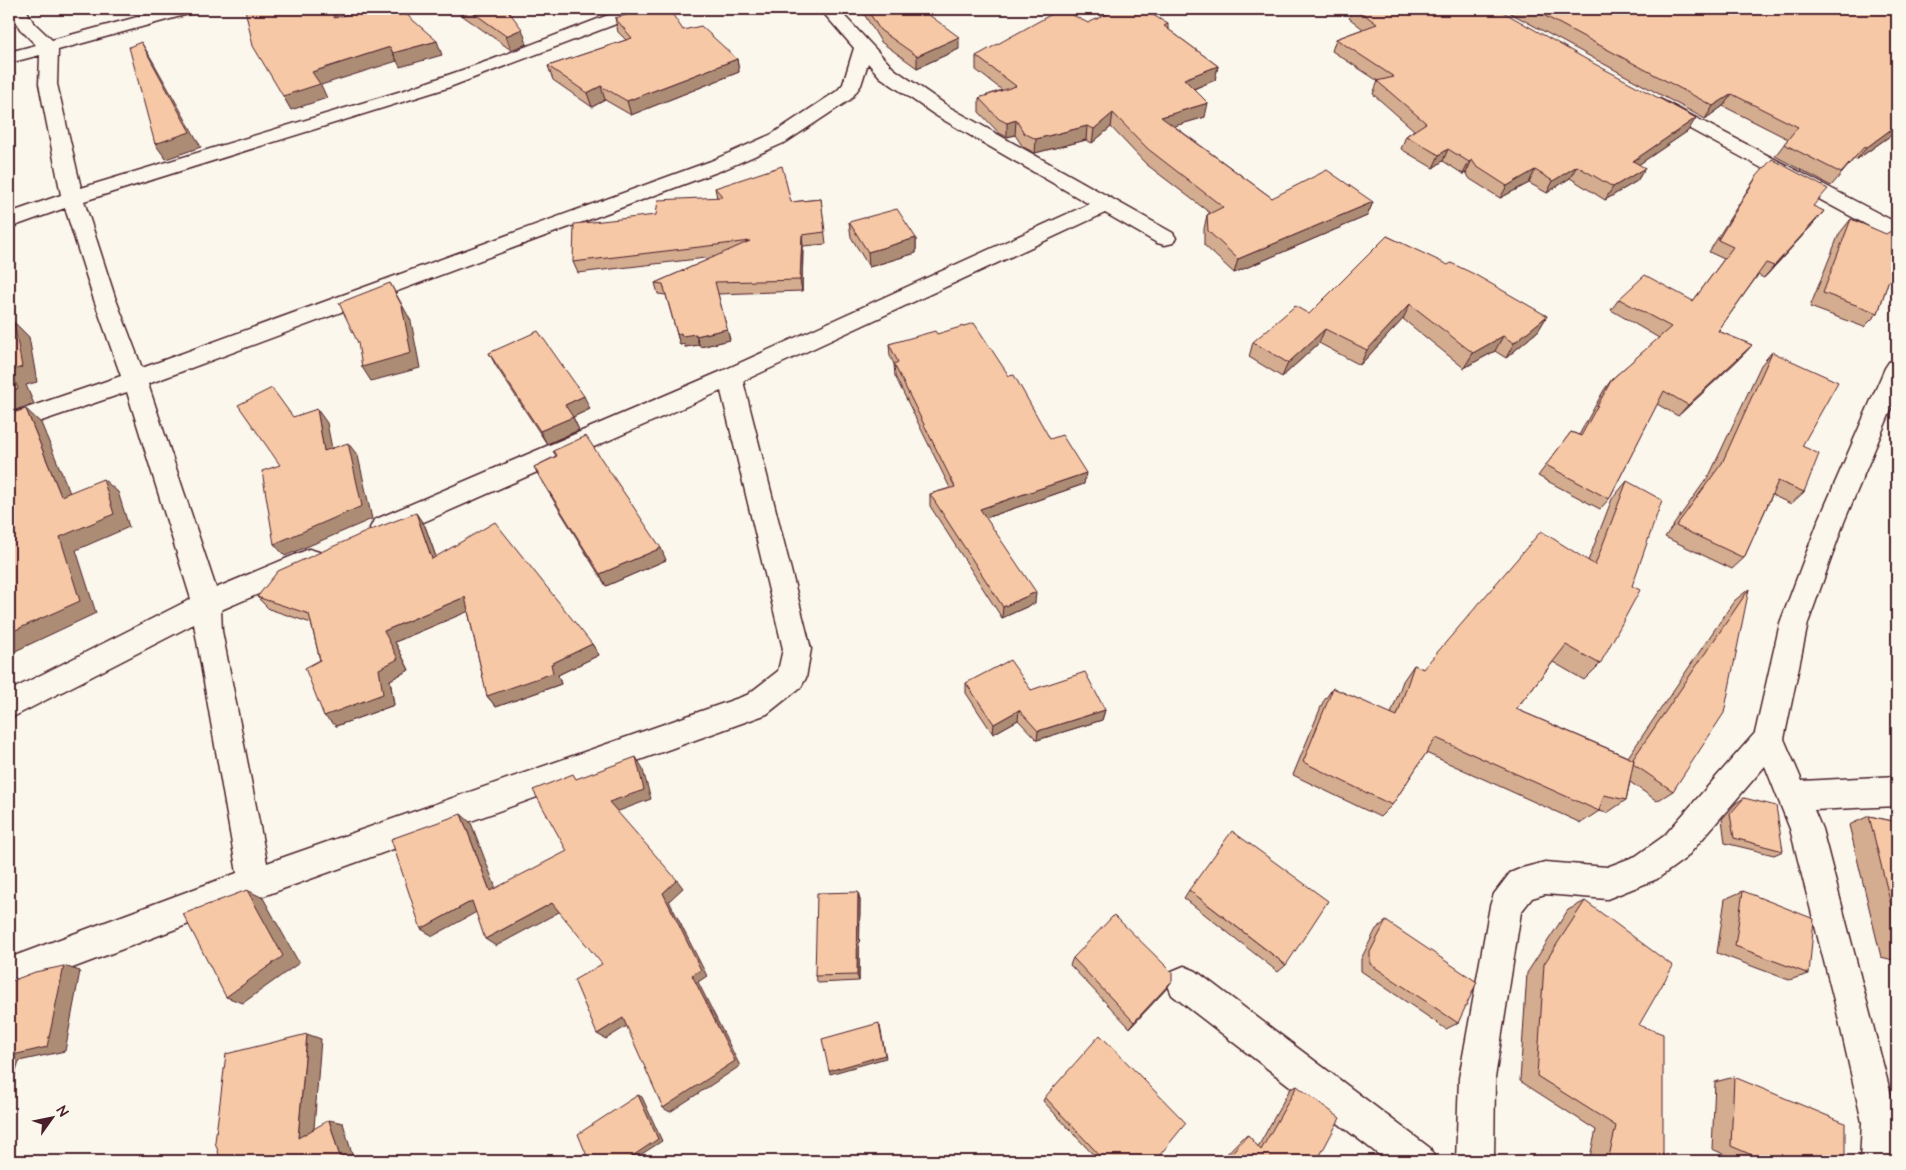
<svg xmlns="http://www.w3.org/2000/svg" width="1906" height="1170" font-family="'Architects Daughter',sans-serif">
	<rect width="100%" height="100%" fill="#fbf7ec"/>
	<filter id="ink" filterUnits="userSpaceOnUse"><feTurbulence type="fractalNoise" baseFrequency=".02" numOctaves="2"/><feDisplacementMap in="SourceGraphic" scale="10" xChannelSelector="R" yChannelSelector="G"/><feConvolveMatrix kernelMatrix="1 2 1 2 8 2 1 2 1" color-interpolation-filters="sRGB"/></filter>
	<g filter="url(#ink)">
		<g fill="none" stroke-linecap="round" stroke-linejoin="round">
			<defs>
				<path id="street" d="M9 9H26L33 22 52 40 167 9H195L192 13 58 50 57 84 81 188 405 90 491 60 624 9H648L645 13 447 88 84 201 115 297 142 368 711 161 772 134 837 91 843 84 854 48 820 9H838L894 69 949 107 1173 233 1176 238 1173 243 1165 245 1157 243 1105 213 743 381 811 649 806 678 801 687 767 714 255 899 9 992V958L237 873 194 624 9 719V691L191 599 127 392 9 432V414L121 376 93 297 65 208 9 228V213L61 195 39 84 40 55 9 63V52L36 45 20 29ZM868 63 880 77 935 115 1089 204 722 371 374 520 370 528 374 536 383 539 392 536 721 391 783 649 778 671 747 695 267 863 222 631 221 610 319 568 323 560 319 552 309 549 216 588 148 384 725 169 786 142 851 99 861 85Z
					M1660 99 1897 223V239L1889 237 1653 109 1650 105 1653 101Z
					M1897 359V396L1844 522 1808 623 1784 739 1802 781 1897 776V806L1814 810 1822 829 1897 1118V1161H1860L1862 1122 1837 1012 1790 829 1765 766 1686 858 1657 879 1607 899 1545 894 1532 898 1521 912 1495 1078 1494 1161H1456L1459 1078 1490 906 1494 894 1510 873 1522 868 1545 862 1607 867 1636 856 1664 836 1755 733 1780 623 1818 522 1885 368 1889 362Z
					M1184 966 1196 971 1430 1148 1436 1161H1387L1172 995 1167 983 1172 971Z"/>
			</defs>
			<use href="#street" stroke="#4a1f2b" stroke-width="3"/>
			<use href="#street" fill="#fbf7ec" fill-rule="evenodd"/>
		</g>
		<path fill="#d4ac8f" stroke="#4a1f2b" d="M453 9H520L509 12 527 44 511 50Z
			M861 9H921L959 49 917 68 881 42Z
			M1352 9H1498L1688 131 1638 165 1645 168 1637 181 1605 200 1570 178 1547 193 1529 183 1500 198 1470 179 1466 173 1463 174 1443 161 1433 168 1401 149 1406 136 1414 130 1373 94 1378 81 1332 51 1336 39 1363 29 1349 18Z
			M1503 9H1897V131L1856 160 1854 159 1831 186 1775 156 1788 139 1723 106 1705 119Z
			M615 18 683 30 737 59 739 72 631 115 605 100 592 107 553 80 548 66 626 40 618 32Z
			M1088 23 1168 24V29L1218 66 1215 80 1194 89 1205 117 1174 126 1272 198 1373 202 1367 216 1234 273 1204 245V229L1207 215 1210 213 1146 164 1111 127 1092 143 1086 140 1035 153 1023 147 1015 135 1007 137 999 133 979 112V98L1002 90 976 70V56Z
			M1757 176 1814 206V223L1764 278 1758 275 1718 331 1752 345 1742 356 1678 416 1657 404 1609 499 1600 509 1538 476 1571 432 1579 435 1604 390 1612 379 1659 338 1611 310 1619 299 1693 301 1724 259 1709 252 1748 189Z
			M715 188 791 202 821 199 826 244 803 246 802 291 718 294 730 340 700 347 699 345 685 347 684 344 680 345 666 295 658 294 655 283 714 257 578 273 573 262 717 198Z
			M1851 219 1888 282 1878 313 1864 327 1810 307 1839 234Z
			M849 222 916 238V253L869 267 851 237Z
			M1387 236 1547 316 1538 331 1506 358 1495 351 1464 368 1403 319 1360 365 1319 343 1282 377 1249 357 1253 342 1309 314Z
			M937 334 1050 439 1084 484 986 518 1035 603 1002 618 930 506V494L950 488 895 376 894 364 890 356 889 344Z
			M1772 352 1802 446 1804 492 1791 504 1772 495 1744 558 1732 569 1665 537 1710 474 1761 365Z
			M489 353 590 409 573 417 579 430 547 444 496 366Z
			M553 451 666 560 606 586 541 480 534 467 556 456Z
			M1627 481 1600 664 1584 680 1553 662 1516 709 1628 757 1734 601 1749 589 1673 791 1657 801 1630 782 1626 800 1607 813 1599 811 1581 823 1426 753 1392 805 1380 817 1293 775 1323 702 1333 688 1391 714 1403 681 1414 665 1423 669 1588 561 1612 499Z
			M425 526 436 557 592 644 599 655 558 675 561 684 496 707 487 696 468 611 395 642 409 670 390 680 394 705 336 726 311 623 269 609 257 597Z
			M966 683 1031 690 1105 710 1102 720 1037 740 1018 720 993 734 966 693Z
			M1744 798 1783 851 1774 855 1725 843 1722 819 1736 803Z
			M1869 816 1897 822V961L1881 957 1849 825Z
			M1189 890 1286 965 1278 972 1184 898Z
			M1743 891 1809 974 1789 980 1717 953 1725 899Z
			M858 892 860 900 859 981 818 983 815 976Z
			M1585 901 1639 1025 1663 1155 1674 1161H1589L1596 1130 1520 1081 1527 973 1568 910Z
			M1386 921 1458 1023 1446 1029 1361 971V959L1376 929Z
			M1073 958 1167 988 1130 1028 1070 965Z
			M1734 1077 1845 1161H1740L1712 1149 1715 1082Z
			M1297 1086 1317 1161H1220L1242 1138 1248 1135 1258 1147 1290 1089Z
			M1045 1097 1155 1161H1099L1043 1101Z"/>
		<path fill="#ad8c74" stroke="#4a1f2b" d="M332 9H335L341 31 334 18Z
			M503 9H520L505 13Z
			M522 29 527 44 511 50 506 36Z
			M959 37V49L917 68V56Z
			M437 41 442 55 400 67 393 53Z
			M141 42 151 58 201 147 166 159 155 144Z
			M390 47 397 61 321 85 327 98 291 110 283 96 312 72Z
			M737 59 739 72 631 115 627 101Z
			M1218 66 1215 80 1181 94 1184 79Z
			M601 86 605 100 592 107 587 93Z
			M1732 94 1723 106 1705 119 1713 106Z
			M1208 103 1205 117 1158 131 1161 117Z
			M1113 113 1111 127 1092 143 1094 129Z
			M1696 118 1688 131 1625 174 1633 161Z
			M1016 120 1015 135 1007 137V123Z
			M1897 125V131L1856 160 1866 148Z
			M1087 126 1086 140 1035 153 1036 139Z
			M1448 149 1443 161 1433 168 1439 155Z
			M1472 160 1466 173 1463 174 1469 162Z
			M1577 166 1570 178 1547 193 1553 181Z
			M1645 168 1637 181 1605 200 1613 187Z
			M1535 170 1529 183 1500 198 1507 186Z
			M1373 202 1367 216 1234 273 1238 259Z
			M1824 211 1814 223 1764 278 1774 266Z
			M802 235 803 246 802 291 800 280Z
			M916 238V253L869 267 868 252Z
			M390 283 411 321 420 368 371 381 362 367Z
			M1410 304 1403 319 1360 365 1367 350Z
			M1547 316 1538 331 1506 358 1514 343Z
			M14 322 29 337 37 382 26 385 34 404 9 412V393Z
			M727 329 730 340 700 347 696 336Z
			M1325 329 1319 343 1282 377 1288 363Z
			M681 333 696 334 699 345 685 347 684 344 680 345 677 334Z
			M1503 336 1495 351 1464 368 1473 353Z
			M1752 345 1742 356 1678 416 1688 405Z
			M584 396 590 409 571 418 565 405Z
			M26 409 41 423 77 510 61 496Z
			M317 409 327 423 335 464 324 451Z
			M573 417 579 430 547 444 540 431Z
			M348 443 358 456 372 519 285 556 274 544Z
			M1086 473 1084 484 980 520V509Z
			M103 479 118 492 129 527 76 550 96 613 9 654V633L60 537Z
			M416 513 425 526 441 571 432 559Z
			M661 548 666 560 606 586 600 574Z
			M1036 592 1035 603 1002 618 1003 607Z
			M465 597 474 609 395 642 409 670 390 680 394 705 336 726 324 716 379 669 384 631Z
			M592 644 599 655 558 675 561 684 496 707 487 696 551 664Z
			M1019 710 1018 720 993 734 994 724Z
			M1105 710 1102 720 1037 740 1038 731Z
			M636 757 642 767 651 799 616 812 609 802Z
			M461 814 471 823 500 899 490 891Z
			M677 880 683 888 669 901 707 976 698 982 740 1066 670 1112 663 1108 692 975 663 893Z
			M247 890 263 898 299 963 243 1003 226 997Z
			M858 892 860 900 859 981 857 975Z
			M472 901 482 909 433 936 421 929Z
			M552 903 561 911 496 946 485 939Z
			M64 966 80 971 65 1051 19 1061 9 1093V1056Z
			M1172 981 1167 988 1130 1028 1134 1022Z
			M623 1018 630 1024 606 1039 597 1034Z
			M880 1026 886 1058 830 1074 829 1071Z
			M307 1034 321 1039 313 1141 298 1138Z
			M638 1095 642 1097 662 1141 631 1161H625Z
			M329 1120 343 1123 354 1161H341Z"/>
		<path fill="#f7c8a6" stroke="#4a1f2b" d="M245 9H332L334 18 368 9H400L437 41 393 53 390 47 312 72 320 84 283 96 253 46Z
			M468 9H507L522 29 506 36Z
			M649 9H669L683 30 701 26 737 59 627 101 601 86 587 93 548 66 632 38 615 18Z
			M867 9H921L959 37 917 56 880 30Z
			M1061 9 1088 23 1118 9H1143L1168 24 1164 26 1218 66 1184 79 1208 103 1161 117 1272 198 1327 170 1373 202 1238 259 1208 231 1207 215 1223 207 1148 149 1113 113 1094 129 1087 126 1036 139 1024 133 1016 120 1007 123 999 119 979 98 1016 86 976 56Z
			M1357 9H1498L1591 62 1696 118 1633 161 1645 168 1613 187 1577 166 1553 181 1535 170 1507 186 1476 166 1472 160 1469 162 1448 149 1439 155 1406 136 1426 123 1377 81 1394 77 1336 39 1377 24Z
			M1532 9H1897V125L1866 148 1864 147 1841 173 1784 144 1798 127 1732 94 1713 106Z
			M141 42 190 132 155 144 129 47Z
			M1772 159 1828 189 1813 206 1824 211 1774 266 1766 263 1718 331 1752 345 1688 405 1664 391 1609 499 1546 465 1571 432 1581 436 1612 379 1671 327 1619 299 1645 275 1693 301 1733 247 1718 240 1757 176Z
			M782 166 791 202 821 199 825 232 802 235 800 280 715 282 727 329 696 336V334L682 336 681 333 677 334 663 284 655 283 750 241 573 262 574 224 656 215 658 200 723 197 715 188Z
			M897 209 916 238 868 252 849 222Z
			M1851 219 1886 234 1897 227V270L1888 282 1878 313 1823 293Z
			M1387 236 1448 265 1451 263 1474 274 1547 316 1514 343 1503 336 1473 353 1410 304 1367 350 1325 329 1288 363 1253 342 1295 306 1309 314Z
			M390 283 402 306 411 353 362 367 358 343 339 303Z
			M14 322 22 367 11 371 18 389 9 393V324Z
			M974 323 1009 376 1014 375 1050 439 1062 435 1086 473 980 509 1036 592 1003 607 930 494 955 487 894 364 898 362 889 344 935 331 937 334Z
			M538 331 584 396 565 405 573 417 540 431 489 353Z
			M1772 352 1838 382 1802 446 1819 454 1804 492 1778 481 1744 558 1676 526 1722 463Z
			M272 388 293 417 317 409 324 451 348 443 362 506 274 544 262 471 280 465 238 405Z
			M26 409 61 496 103 479 114 514 60 537 80 601 9 633V414Z
			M586 436 661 548 600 574 534 467 557 456 553 451Z
			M1627 481 1662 500 1632 586 1640 590 1600 664 1566 645 1516 709 1634 760 1626 800 1604 795 1599 811 1436 738 1392 805 1303 762 1333 688 1397 716 1414 665 1423 669 1541 531 1595 565Z
			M416 513 432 559 495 522 592 644 551 664 553 673 487 696 465 597 384 631 398 659 379 669 383 694 324 716 305 668 320 660 309 614 257 597 278 571 368 531Z
			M1749 589 1724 713 1673 791 1633 764 1634 760 1633 759Z
			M1010 660 1031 690 1085 672 1105 710 1038 731 1019 710 994 724 966 683Z
			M636 757 644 790 609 802 677 880 663 893 701 970 692 975 735 1061 663 1108 623 1018 597 1034 574 980 602 964 552 903 485 939 472 901 421 929 391 839 461 814 490 891 567 851 533 790 573 774 576 779Z
			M1744 798 1776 806 1783 851 1734 838 1730 814Z
			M1869 816 1897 822V929Z
			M1232 831 1328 901 1286 965 1189 890Z
			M247 890 283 956 226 997 183 914Z
			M1743 891 1814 919 1809 974 1735 946Z
			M858 892 857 975 815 976 817 893Z
			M1585 901 1673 966 1639 1025 1663 1034V1155L1674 1161H1608L1616 1126 1537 1076 1544 964Z
			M1114 915 1172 972V981L1134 1022 1073 958Z
			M1386 921 1477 982 1458 1023 1370 964V952Z
			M64 966 47 1047 9 1056V982L35 972Z
			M879 1023 885 1055 829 1071 822 1039Z
			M307 1034 298 1138 329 1120 341 1161H221L215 1142 226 1054Z
			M1100 1035 1186 1123 1155 1161H1105L1045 1097Z
			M1734 1077 1845 1123V1161H1766L1731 1146Z
			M1297 1086 1340 1118 1317 1161H1224L1248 1135 1261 1150Z
			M638 1095 658 1139 625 1161H589L578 1134Z"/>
	</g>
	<rect width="1906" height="1170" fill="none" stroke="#fbf7ec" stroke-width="30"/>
	<rect x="15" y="15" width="1876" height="1140" fill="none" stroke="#4a1f2b" stroke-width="2" filter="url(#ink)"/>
	<g transform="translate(52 1118) rotate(57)" stroke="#fbf7ec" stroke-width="4" paint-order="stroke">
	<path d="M0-4L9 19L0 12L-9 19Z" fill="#4a1f2b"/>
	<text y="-8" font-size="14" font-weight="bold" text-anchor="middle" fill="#4a1f2b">N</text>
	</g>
</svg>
